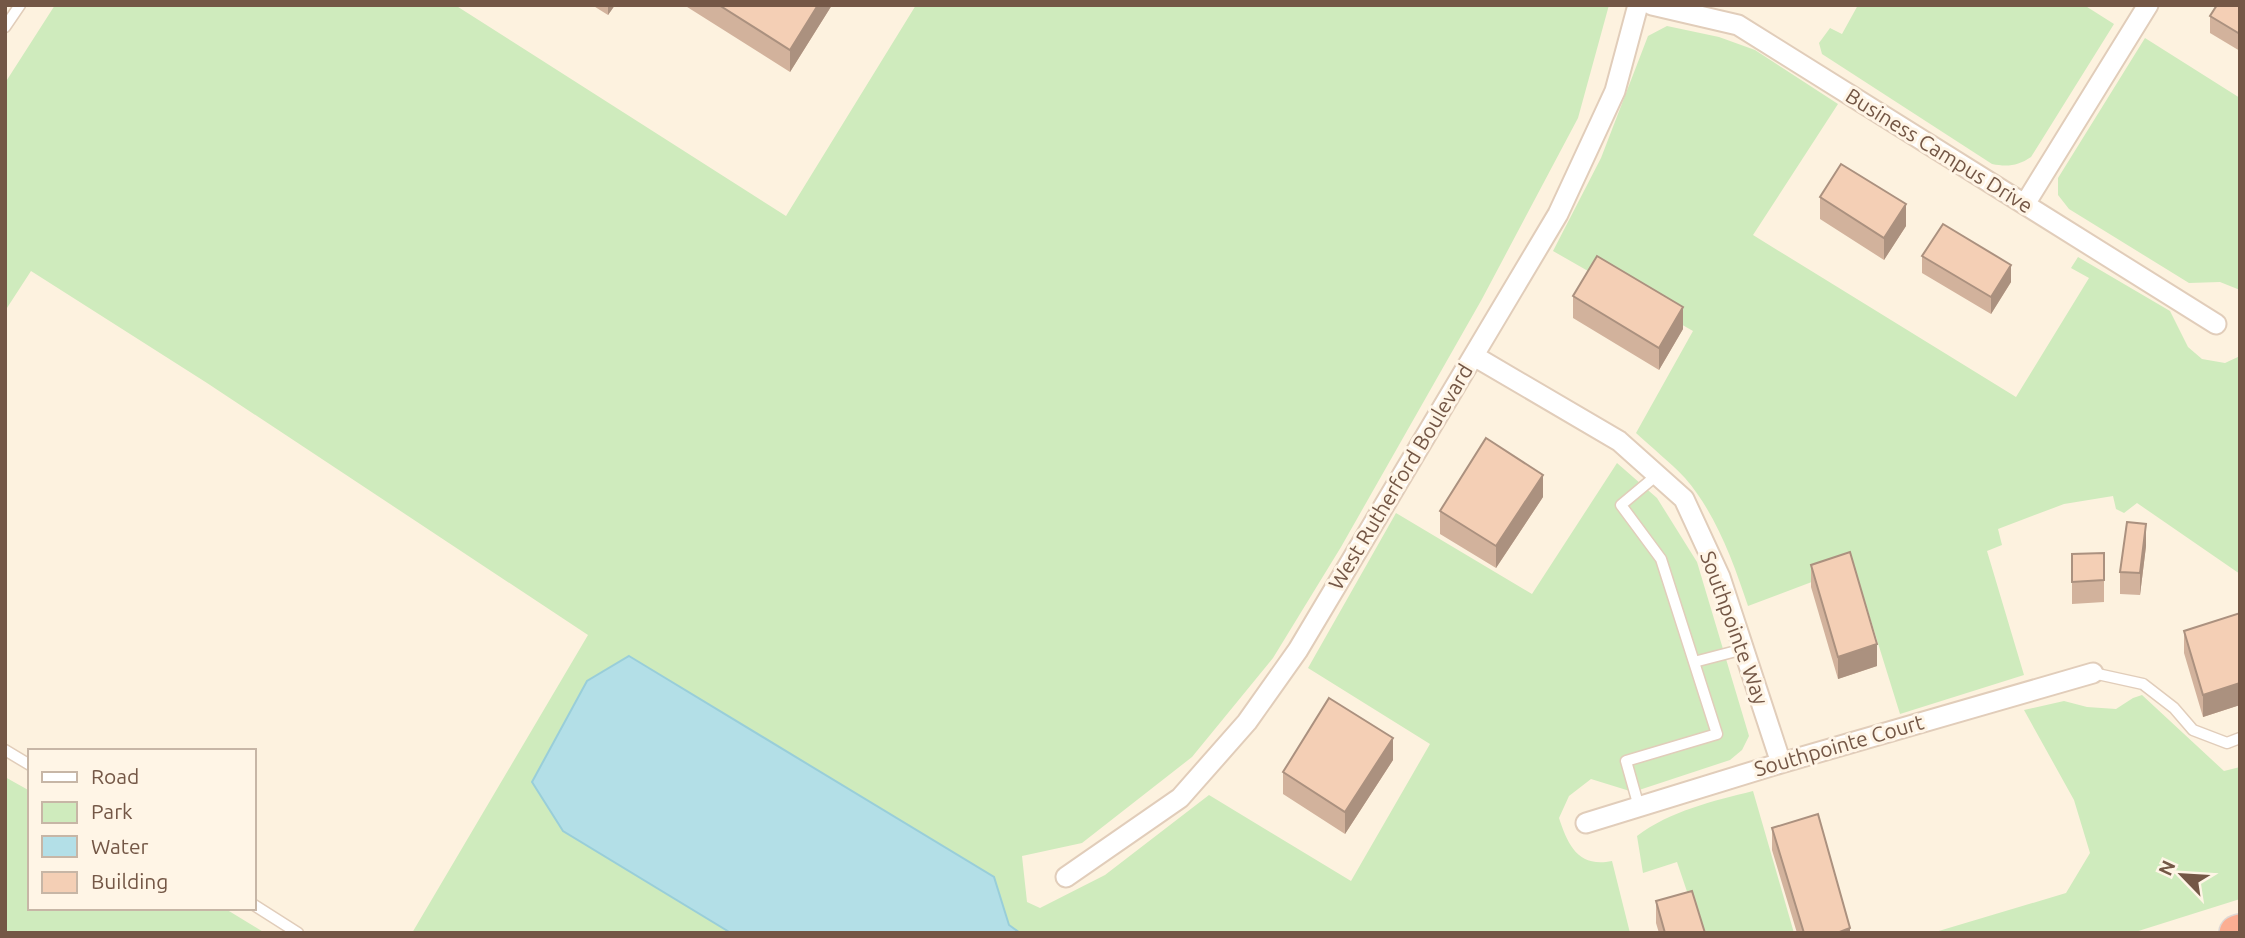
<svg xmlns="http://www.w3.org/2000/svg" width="2245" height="938" font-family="Ubuntu,sans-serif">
	<rect width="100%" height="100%" fill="#fdf2df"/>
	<path fill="#cfebbd" d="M55 5H455L786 216 916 5H1609L1578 118 1482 299 1341 547 1273 658 1192 757 1082 843 1022 856 1027 902 1040 908 1105 875 1209 795 1351 881 1430 744 1308 668 1396 513 1532 594 1617 463 1657 498 1697 562 1749 736 1742 750 1730 760 1633 792 1591 779 1569 796 1559 818C1568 845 1578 868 1612 861L1630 933H1020L1009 925 994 877 563 831 731 933H412L588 635 207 383 31 271 5 311V83Z
		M1858 5H2084L2114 24 2031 157C2018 166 2007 167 1992 164L1822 54 1819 43 1830 28 1842 34Z
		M1667 26 1719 37 1755 50 1838 104 1753 235 2016 397 2089 278 2071 268 2078 257 2170 311 2188 347 2202 359 2225 363 2240 356V574L2137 503 2124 513 2116 509 2113 496 2064 504 1998 529 2002 545 1987 551 2024 675 1900 714 1854 566 1748 606C1733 561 1716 514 1685 478 1670 462 1652 448 1636 433L1693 331 1553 251 1601 158 1648 36Z
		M2145 38 2240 98V290L2220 282 2189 283 2069 209 2058 195V178Z
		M2142 695 2224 771 2240 767V899L2132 933H1932L2066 893 2090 853 2074 800 2024 710 2064 701 2087 707 2116 709 2133 698Z
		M5 777 30 791V908H224L265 933H5Z
		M1753 791 1794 933H1701L1677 862 1643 873 1637 836C1670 811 1713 801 1753 791Z"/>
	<path fill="#b3dfe7" stroke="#99ced9" stroke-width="2" d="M629 656 994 877 1009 925 1020 933H731L563 831 532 782 587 681Z"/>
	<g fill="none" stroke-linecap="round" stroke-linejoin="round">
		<defs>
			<path id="service" d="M5 27 20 5
				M1694 662 1744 649
				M2093 673 2143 684 2174 708 2193 730 2227 743 2240 738
				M5 750 30 765
				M1639 807 1626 761 1717 734 1661 559 1621 505 1657 475
				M254 905 298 933"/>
			<path id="minor" d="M1652 5 1738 25 2216 324
				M2025 204 2148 5
				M1474 356 1619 441 1684 499 1720 577 1781 763
				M1586 823 1781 763 2093 673
				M1066 877 1180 798 1247 722 1298 650 1558 214 1615 91 1638 5"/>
			<path id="motorway" d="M2237 933 2240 932"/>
		</defs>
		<use href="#service" stroke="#e1cdba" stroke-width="13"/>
		<use href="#minor" stroke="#e1cdba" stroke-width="23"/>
		<use href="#motorway" stroke="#ded7d3" stroke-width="38"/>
		<use href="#service" stroke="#fff" stroke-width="10"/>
		<use href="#minor" stroke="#fff" stroke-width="19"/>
		<use href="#motorway" stroke="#fbae92" stroke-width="35"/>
	</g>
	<path fill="#d2b29c" d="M592 5H615L608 15Z
		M684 5H832L790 72Z
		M2240 5V51L2210 33V16Z
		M1820 197 1906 226 1884 260 1820 219Z
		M1922 256 2011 282 1991 314 1922 273Z
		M1573 296 1683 329 1659 370 1573 318Z
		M1543 497 1496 568 1440 534V511Z
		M2146 546 2140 595 2120 594V572Z
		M2104 553V602L2072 604V554Z
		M1811 565 1877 666 1838 679 1811 587Z
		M2240 613V705L2203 717 2184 653V631Z
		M1393 760 1345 834 1283 794V772Z
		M1772 828 1850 933H1797L1772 850Z
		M1656 901 1705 933H1659L1656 923Z"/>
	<path fill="#ab917f" d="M608 5H615L608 15Z
		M818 5H832L790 72V50Z
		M1906 204V226L1884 260V238Z
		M2011 265V282L1991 314V297Z
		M1683 307V329L1659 370V348Z
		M1543 475V497L1496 568V546Z
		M2146 524V546L2140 595V573Z
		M1877 644V666L1838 679V657Z
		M2240 683V705L2203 717V695Z
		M1393 738V760L1345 834V812Z
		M1850 928V933H1837Z"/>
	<path fill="#f4cfb5" stroke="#ab917f" stroke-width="2" d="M719 5H818L790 50Z
		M2217 5H2240V34L2210 16Z
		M1841 164 1906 204 1884 238 1820 197Z
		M1943 224 2011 265 1991 297 1922 256Z
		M1597 256 1683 307 1659 348 1573 296Z
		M1486 438 1543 475 1496 546 1440 511Z
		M2127 522 2146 524 2140 573 2120 572Z
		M1850 552 1877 644 1838 657 1811 565Z
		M2104 553V580L2072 582V554Z
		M2240 613V683L2203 695 2184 631Z
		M1329 698 1393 738 1345 812 1283 772Z
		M1818 814 1850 928 1837 933H1804L1772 828Z
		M1692 891 1705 933H1665L1656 901Z"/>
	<g text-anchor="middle" stroke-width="6" stroke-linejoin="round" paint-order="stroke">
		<g font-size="21" fill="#745746" stroke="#fff5e6">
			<text transform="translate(1939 151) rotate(32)" y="7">Business Campus Drive</text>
			<text transform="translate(1401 477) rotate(-59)" y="7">West Rutherford Boulevard</text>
			<text transform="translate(1734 628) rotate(70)" y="7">Southpointe Way</text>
			<text transform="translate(1839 746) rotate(-16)" y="7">Southpointe Court</text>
		</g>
	</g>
	<rect width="2245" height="938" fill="none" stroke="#745746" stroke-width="14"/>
	<rect x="28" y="749" width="228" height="161" fill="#fff5e6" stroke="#c7b6a6" stroke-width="2"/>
	<rect x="42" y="772" width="35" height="10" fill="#ffffff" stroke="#c7b6a6" stroke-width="2"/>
	<text x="91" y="784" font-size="21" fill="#745746">Road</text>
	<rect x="42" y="802" width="35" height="21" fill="#cfebbd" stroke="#c7b6a6" stroke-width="2"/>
	<text x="91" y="819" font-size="21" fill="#745746">Park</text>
	<rect x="42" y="836" width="35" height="21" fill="#b3dfe7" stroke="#c7b6a6" stroke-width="2"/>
	<text x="91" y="854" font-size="21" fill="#745746">Water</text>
	<rect x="42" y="872" width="35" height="21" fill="#f4cfb5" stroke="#c7b6a6" stroke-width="2"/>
	<text x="91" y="889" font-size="21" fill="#745746">Building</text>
	<g transform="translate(2182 875) rotate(295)" stroke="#fff5e6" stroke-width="5" paint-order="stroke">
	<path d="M0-5L12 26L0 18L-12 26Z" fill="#745746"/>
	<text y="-10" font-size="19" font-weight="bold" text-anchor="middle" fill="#745746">N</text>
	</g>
</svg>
